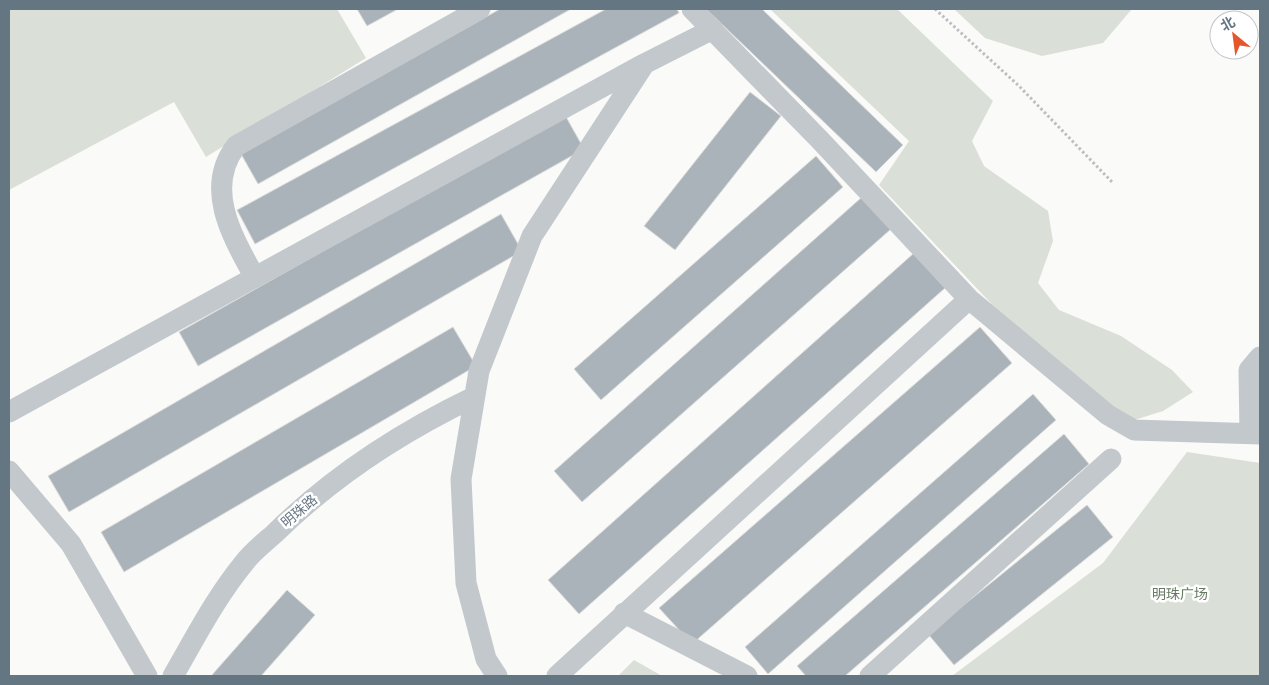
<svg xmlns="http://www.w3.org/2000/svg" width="1269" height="685" font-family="'DejaVu Sans','Noto Sans SC',sans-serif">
	<rect width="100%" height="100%" fill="#fafaf8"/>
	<path fill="#dadfd7" d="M9 9H337L366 58 206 157 174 102 9 190Z
		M770 9H897L993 101 972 141 984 166 1048 211 1053 241 1038 283 1059 310 1121 336 1172 370 1193 392 1163 411 1109 428 879 185 909 141Z
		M954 9H1132L1103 43 1042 56 985 38Z
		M1187 452 1260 463V676H952L1103 563Z
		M634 660 662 676H618Z"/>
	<path fill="#aab3b9" stroke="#dcdcda" d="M357 9H398L367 26Z
		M500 9H571L258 184 241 154Z
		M606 9H677L679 13 255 244 237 210Z
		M706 9H762L903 145 876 172Z
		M750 92 781 116 675 250 644 226Z
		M565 115 584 149 198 366 179 332Z
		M816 156 843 187 601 400 574 369Z
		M862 197 891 229 582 502 554 471Z
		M501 214 522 251 69 512 48 476Z
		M914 253 945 288 579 614 548 580Z
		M453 327 476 366 124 572 101 532Z
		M980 327 1012 363 692 644 659 608Z
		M1033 394 1056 420 768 674 745 647Z
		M1064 434 1089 464 845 676H806L797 666Z
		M1087 505 1113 537 954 665 928 634Z
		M287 590 315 615 261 676H211Z"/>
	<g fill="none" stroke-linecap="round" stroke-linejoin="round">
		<path stroke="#bbbfc2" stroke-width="3" stroke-dasharray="2.5 2.5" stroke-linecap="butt" d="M935 9 1019 86 1113 183"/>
		<path stroke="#c3c8cc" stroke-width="21" d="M692 9 820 140 969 299 1108 415 1134 430 1260 434
			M254 276C232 236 204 188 236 146L480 9
			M9 412 644 64 713 29
			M1250 433 1249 370 1260 357
			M9 471 71 544 147 676
			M624 613 747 676
			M173 676C195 638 216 597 244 563 252 552 264 543 274 534 332 477 401 432 474 397
			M497 676 486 659 466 583 461 479 479 371 532 236 643 66
			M557 676 969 299
			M870 676 1111 459"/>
	</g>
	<g text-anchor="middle" stroke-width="5" stroke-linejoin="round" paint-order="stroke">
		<g font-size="14" fill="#657683" stroke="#fff">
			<text transform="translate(299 511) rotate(-40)" y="5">明珠路</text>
		</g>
		<g font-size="14" fill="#687a64" stroke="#fff">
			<text x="1180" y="599">明珠广场</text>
		</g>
	</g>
	<rect width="1269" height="685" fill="none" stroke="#657683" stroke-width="20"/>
	<g transform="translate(1234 35) rotate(331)"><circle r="24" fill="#ffffff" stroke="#c1c8cd"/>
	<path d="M0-4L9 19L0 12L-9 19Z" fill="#e4572e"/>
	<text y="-8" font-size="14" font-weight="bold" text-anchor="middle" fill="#657683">北</text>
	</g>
</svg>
